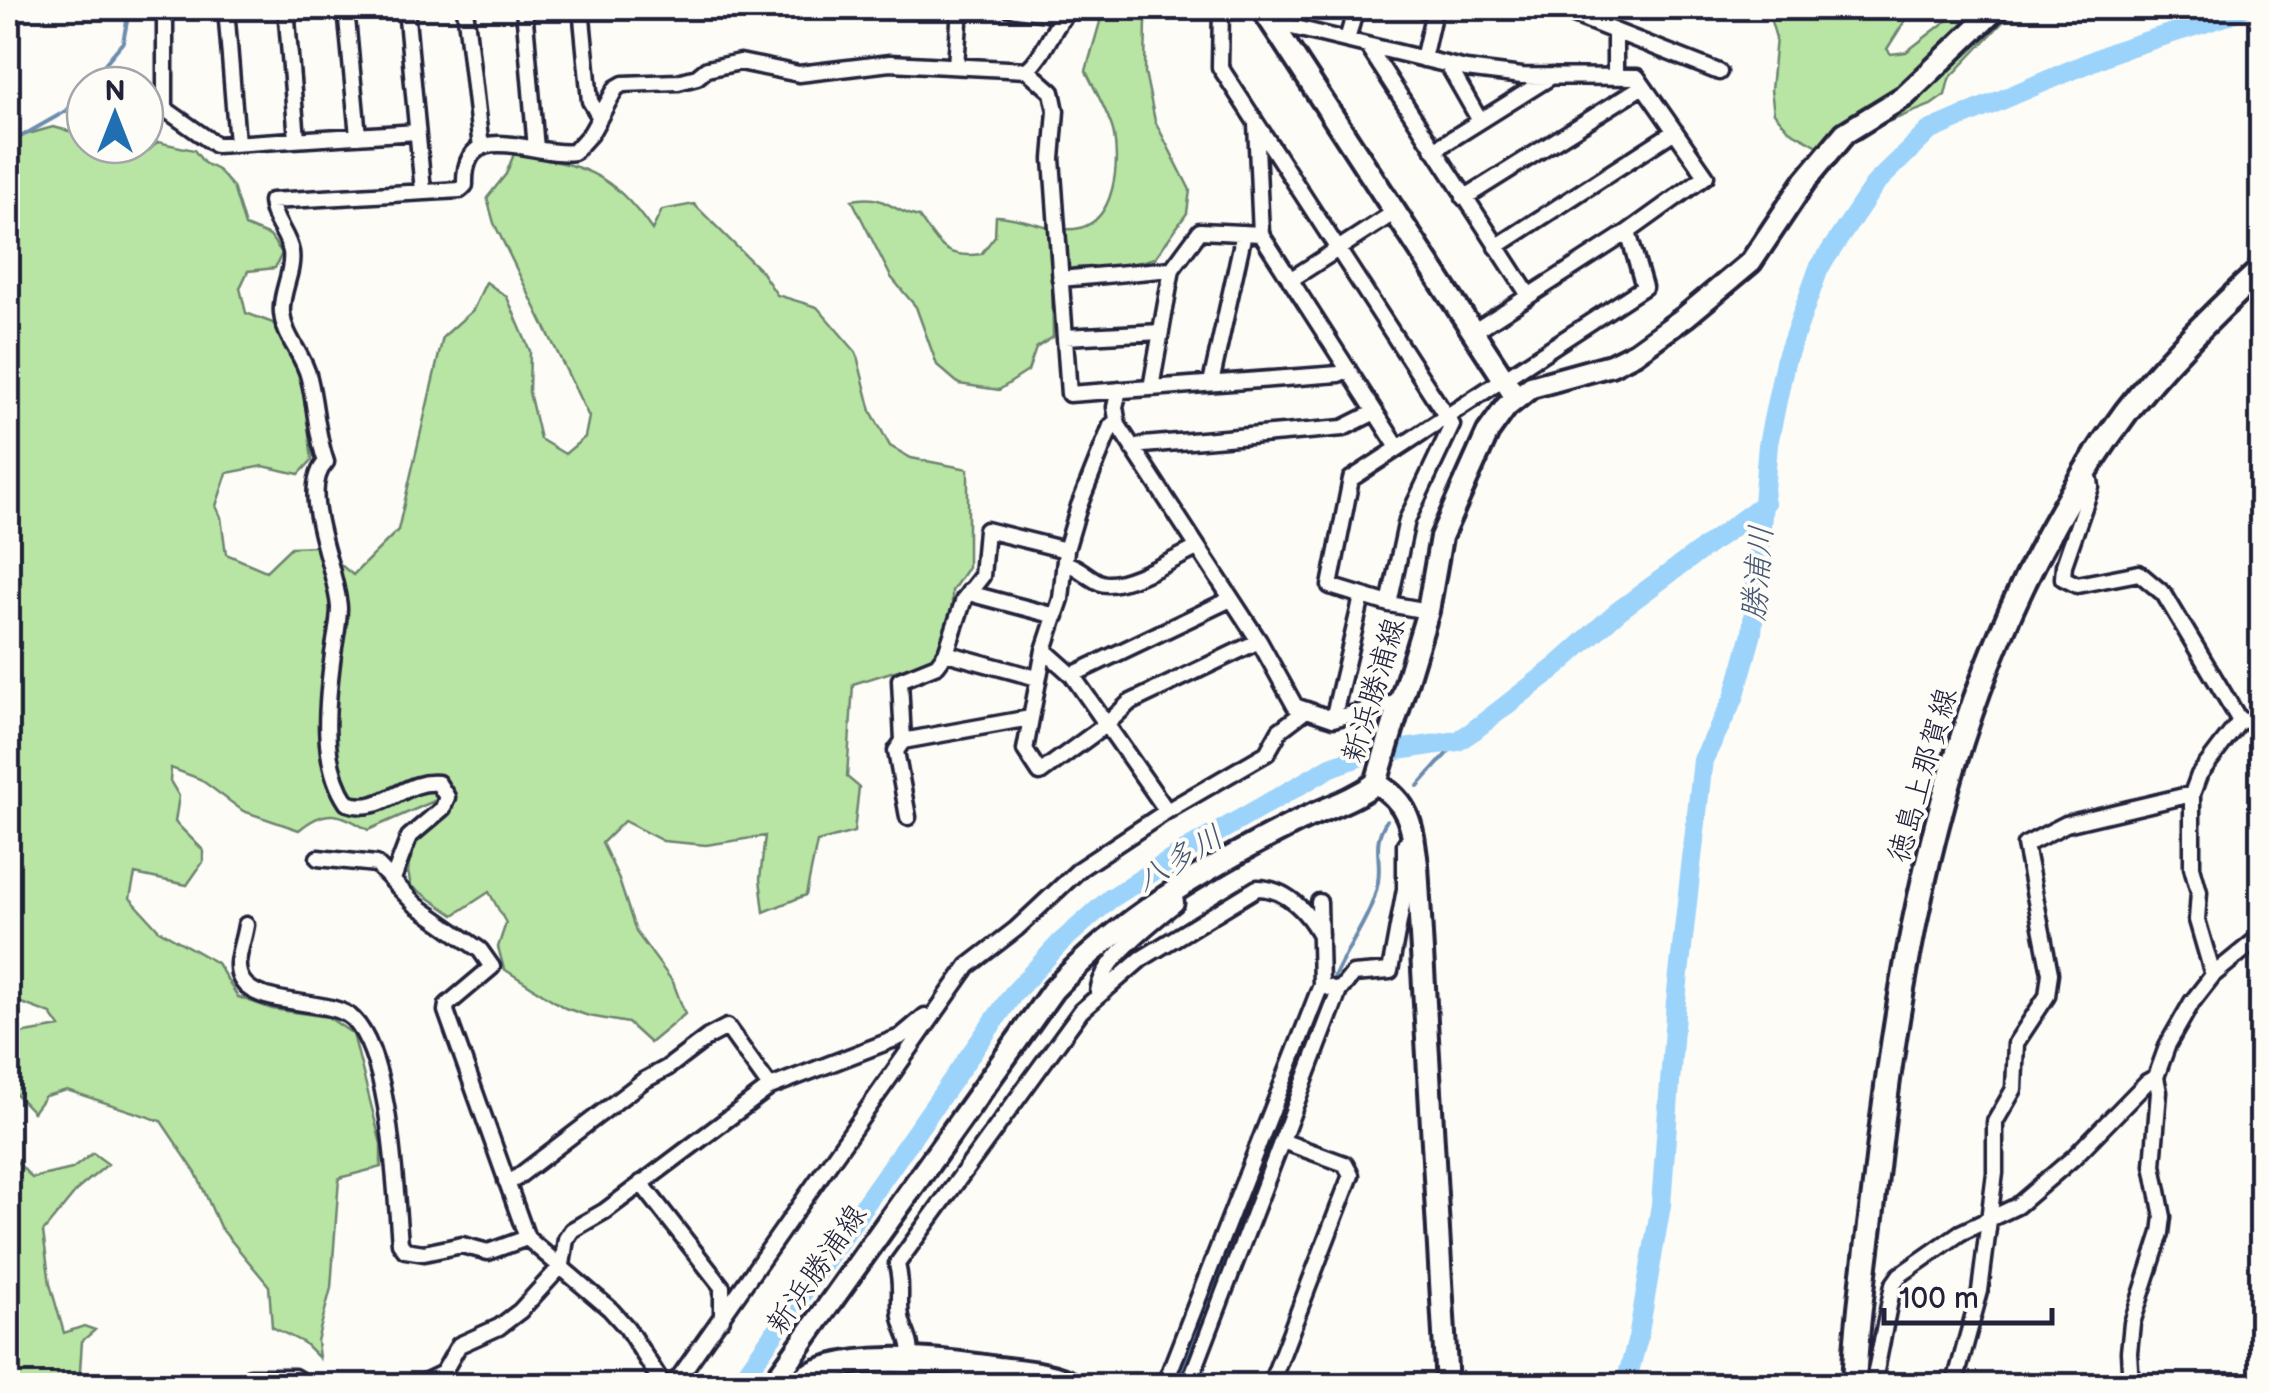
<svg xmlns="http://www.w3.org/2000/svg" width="2269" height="1393" font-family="'Balsamiq Sans','Klee One',sans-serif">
	<rect width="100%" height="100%" fill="#fdfcf7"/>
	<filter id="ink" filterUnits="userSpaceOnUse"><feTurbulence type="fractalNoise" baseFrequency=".01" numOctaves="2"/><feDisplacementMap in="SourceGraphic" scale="20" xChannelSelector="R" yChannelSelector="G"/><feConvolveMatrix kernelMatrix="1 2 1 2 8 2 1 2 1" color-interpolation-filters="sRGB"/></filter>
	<g filter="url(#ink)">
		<path fill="#b8e5a3" stroke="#6d846f" stroke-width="2.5" d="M1104 8H1152L1146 19 1145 72 1155 121 1190 190 1187 213 1155 258 1125 266 1074 268 1052 275 1053 337 1036 348 1028 371 999 390 959 384 937 365 916 307 891 277 852 200C886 193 889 211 919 217 940 244 943 259 981 254L995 236 996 216C1022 216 1054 234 1080 228 1115 219 1119 165 1114 135 1111 117 1094 89 1086 71Z
			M1767 8H1913L1887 49 1891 54 1906 52 1963 8H2016L1949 79 1945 95 1931 105 1880 125 1855 141 1848 123 1831 130 1818 146 1789 130 1774 113 1771 90 1776 38Z
			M53 127 85 135V145H126L129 149 149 150 158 142 194 150 204 163 218 170 233 187 245 226 270 236 282 253 275 268 248 271 240 288 246 313 273 323 303 379 312 460 299 474 263 466 227 473 216 506 221 517 226 554 266 571 291 547 318 546 353 575 398 530 443 337 473 310 486 282 507 297 530 351 529 392 540 439 565 454 585 437 589 417 494 223 487 198 506 174 514 154C582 165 610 170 652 230L662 210 694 204 761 271 777 295 817 307 856 352 871 411 890 446 911 458 968 469V567L952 591V617L933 659 853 684 847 777 859 787 854 832 817 842 806 895 764 912 760 879 765 836 706 845 663 841 624 821 602 843 618 877 636 932 673 982 685 1014 650 1043 628 1023 589 1016 565 1008 504 969 498 947 506 923 489 892 454 915 411 886 408 872 411 844 430 831 434 801 368 830C340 813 326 807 299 830L243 811 200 779 171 768 170 781 179 796 175 822 203 850V862L187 885 135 874 130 898 159 930 217 963 238 997 272 1009 328 1017 353 1034 381 1144V1167L339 1178 331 1288 317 1341 319 1358 304 1343 272 1327 269 1286 220 1227 196 1173 161 1121 67 1090 45 1096 33 1112 8 1086V1036L60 1027 51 1014 8 998V146L21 136Z
			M8 1152 32 1178 72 1169 93 1153 108 1164 78 1189 43 1232 50 1284 64 1333 84 1326 95 1330 82 1341 79 1385H8Z"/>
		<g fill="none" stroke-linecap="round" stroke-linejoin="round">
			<path stroke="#6b8cae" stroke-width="4" d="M87 85 123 42 129 11 133 8
				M8 144 66 111 85 88
				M1418 786 1458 741
				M1331 985C1344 950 1372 918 1378 882 1382 856 1371 844 1387 820
				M1177 1386 1328 993"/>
			<path stroke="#9cd3fb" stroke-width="20" d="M737 1386 1013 994 1060 943 1110 899 1185 851 1331 767 1364 755 1458 741 1473 731 1557 666 1617 612 1765 503
				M1625 1386 1638 1338 1661 1205 1676 1001 1703 760 1734 698 1752 633 1768 444 1785 362 1819 268 1876 183 1929 131 2116 51 2223 17 2243 8"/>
			<defs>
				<path id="street" d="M165 8V109L216 145 417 132
					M226 8 237 143
					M286 8 297 139
					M346 8 358 136
					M406 8 423 191
					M465 8 481 148
					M524 8 536 149
					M581 8 590 101 599 116
					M1009 8 1064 15
					M1221 8 1220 67 1452 425 1407 520 1389 604
					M1421 8 1434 11 1423 59
					M1556 8 1719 72
					M1271 22 1466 69 1522 76 1637 77 1706 176 1628 232 1473 332
					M1347 40 1356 8
					M1367 45 1528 294
					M1448 65 1480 121
					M956 66 960 8
					M1027 70 1052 92 1056 111 1052 159 1069 394 1339 374 1348 369
					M1615 77V32
					M1256 124 1261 234 1397 446
					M1434 150 1552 76
					M1464 198 1643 86
					M1496 247 1675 131
					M1060 279 1172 269 1200 231 1261 234
					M1290 280 1395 212
					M1065 337 1161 332
					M1211 383 1244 233
					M1151 388 1172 269
					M1119 390 1115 407 1118 425 1259 641 1295 706 1333 719 1402 701
					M1117 421 1111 426 1079 506 1066 550 1061 599 1044 650 1072 675 1167 811
					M1133 449 1143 445 1343 428 1375 412
					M2085 475 2090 480 2091 487 2064 565 2063 578 2077 585 2139 573 2164 594 2240 721 2255 720 2262 714
					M1067 564C1080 567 1088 578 1101 583 1122 590 1176 558 1197 548
					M970 590 976 595 1056 616
					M1428 611 1389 604 1330 586 1351 479 1644 287 1628 232
					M1044 650 1025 750 1040 773 1107 724 1129 703 1259 641
					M946 653 937 665 900 680 903 741 1030 718
					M1072 675 1231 599
					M1037 678 946 653 964 599 982 576 986 530 1066 550
					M1333 719 1362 597
					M903 741 896 751 908 817
					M318 858 376 864 416 905 480 950 492 967 447 1005 446 1011 527 1238
					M393 879 409 837 443 808 447 797 438 783C404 779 382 816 347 803 319 762 327 701 333 654 335 639 339 623 339 608 337 568 297 491 326 462 316 434 316 406 309 378 304 355 284 338 282 313 280 293 294 272 291 252 288 234 272 220 271 201L460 190 465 185C463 114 535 158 574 152L591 133 616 88 623 84 678 82 697 77 707 69 740 62 799 74 890 63 1027 70C1048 52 1052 23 1073 8
					M1319 902 1321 985 1339 991 1353 974 1390 971 1405 889V844L1411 838
					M246 925C244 938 239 951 238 963 235 1014 328 993 353 1019 391 1057 395 1188 400 1243L405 1250 424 1253 462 1245 488 1252 527 1238 610 1309 627 1328 664 1386
					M2213 975 2197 920 2199 892 2192 867V794L2199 775 2240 721
					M1098 996C1097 963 1152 923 1176 903L1174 892
					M506 1181 515 1179 643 1081 667 1068 708 1037 727 1027 770 1087
					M641 1183 722 1287V1319
					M910 1359C913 1341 904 1333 901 1317 898 1298 903 1287 897 1264L1081 1011 1141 959 1257 888C1286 888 1308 912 1320 935
					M250 1377H294L309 1386
					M416 1386 443 1373 459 1345 499 1327 520 1311 562 1265 566 1239 572 1230 605 1211 770 1087 900 1037 925 1016
					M673 1386 968 966 1016 929 1081 868 1167 811 1267 753 1280 730 1305 711
					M1164 1386 1321 985
					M1188 1386 1339 991
					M1270 1386 1351 1175 1345 1164 1282 1141
					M1873 1386 1893 1285 1900 1275 1960 1233 2017 1206 2073 1158 2147 1082 2156 1077
					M1954 1386 1980 1291 1995 1173V1122L2014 1089 2016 1043 2047 996 2050 973 2025 845 2066 824 2192 794
					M2131 1386 2129 1352 2132 1323 2161 1233 2163 1217 2153 1165 2159 1092 2156 1077 2168 1044 2192 1002 2213 975 2262 935"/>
				<path id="secondary" d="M1262 8 1515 396
					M1376 783C1411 804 1412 827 1417 865L1447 1386
					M771 1386 1053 990C1120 919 1206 868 1293 824 1322 809 1350 802 1376 783L1428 611 1441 537 1488 432 1506 407 1531 387 1611 365 1635 353 1685 317 1751 262 1805 181 1845 133 1905 96 1997 8"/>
				<path id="primary" d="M793 1386C834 1347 945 1361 998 1369 1023 1372 1051 1373 1074 1386
					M1854 1386C1857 1310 1870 1234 1878 1159 1908 895 1965 629 2126 412 2166 360 2214 313 2262 269"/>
			</defs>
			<use href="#street" stroke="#22223b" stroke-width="21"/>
			<use href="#secondary" stroke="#22223b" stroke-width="28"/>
			<use href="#primary" stroke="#22223b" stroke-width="30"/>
			<use href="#street" stroke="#fdfcf7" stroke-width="14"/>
			<use href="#secondary" stroke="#fdfcf7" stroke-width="20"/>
			<use href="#primary" stroke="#fdfcf7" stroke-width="22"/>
		</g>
	</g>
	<g text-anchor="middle" stroke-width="8" stroke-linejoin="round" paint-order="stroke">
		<g font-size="30" fill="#22223b" stroke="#fdfcf7">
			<text transform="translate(1373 690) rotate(-73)" y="10">新浜勝浦線</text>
			<text transform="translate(1922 775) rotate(-74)" y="10">徳島上那賀線</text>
			<text transform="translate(816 1269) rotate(-55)" y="10">新浜勝浦線</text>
		</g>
		<g font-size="32" font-style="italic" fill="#475775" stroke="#fdfcf7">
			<text transform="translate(1757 573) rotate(-85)" y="11">勝浦川</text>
			<text transform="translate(1179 858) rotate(-31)" y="11">八多川</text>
		</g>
	</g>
	<rect width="2269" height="1393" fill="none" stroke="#fdfcf7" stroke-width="40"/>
	<rect x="20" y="20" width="2229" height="1353" fill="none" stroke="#22223b" stroke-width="4" filter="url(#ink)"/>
	<g transform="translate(115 115)"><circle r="48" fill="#fdfcf7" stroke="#a5a5ac" stroke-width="2.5"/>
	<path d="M0-8L18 38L0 25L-18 38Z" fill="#1f6fb2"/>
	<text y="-15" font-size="28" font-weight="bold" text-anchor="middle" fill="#22223b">N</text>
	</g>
	<path d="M1884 1308v15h168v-15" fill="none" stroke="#22223b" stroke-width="5"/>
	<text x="1899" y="1308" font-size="30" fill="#22223b" stroke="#fdfcf7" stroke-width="8" paint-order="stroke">100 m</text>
</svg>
